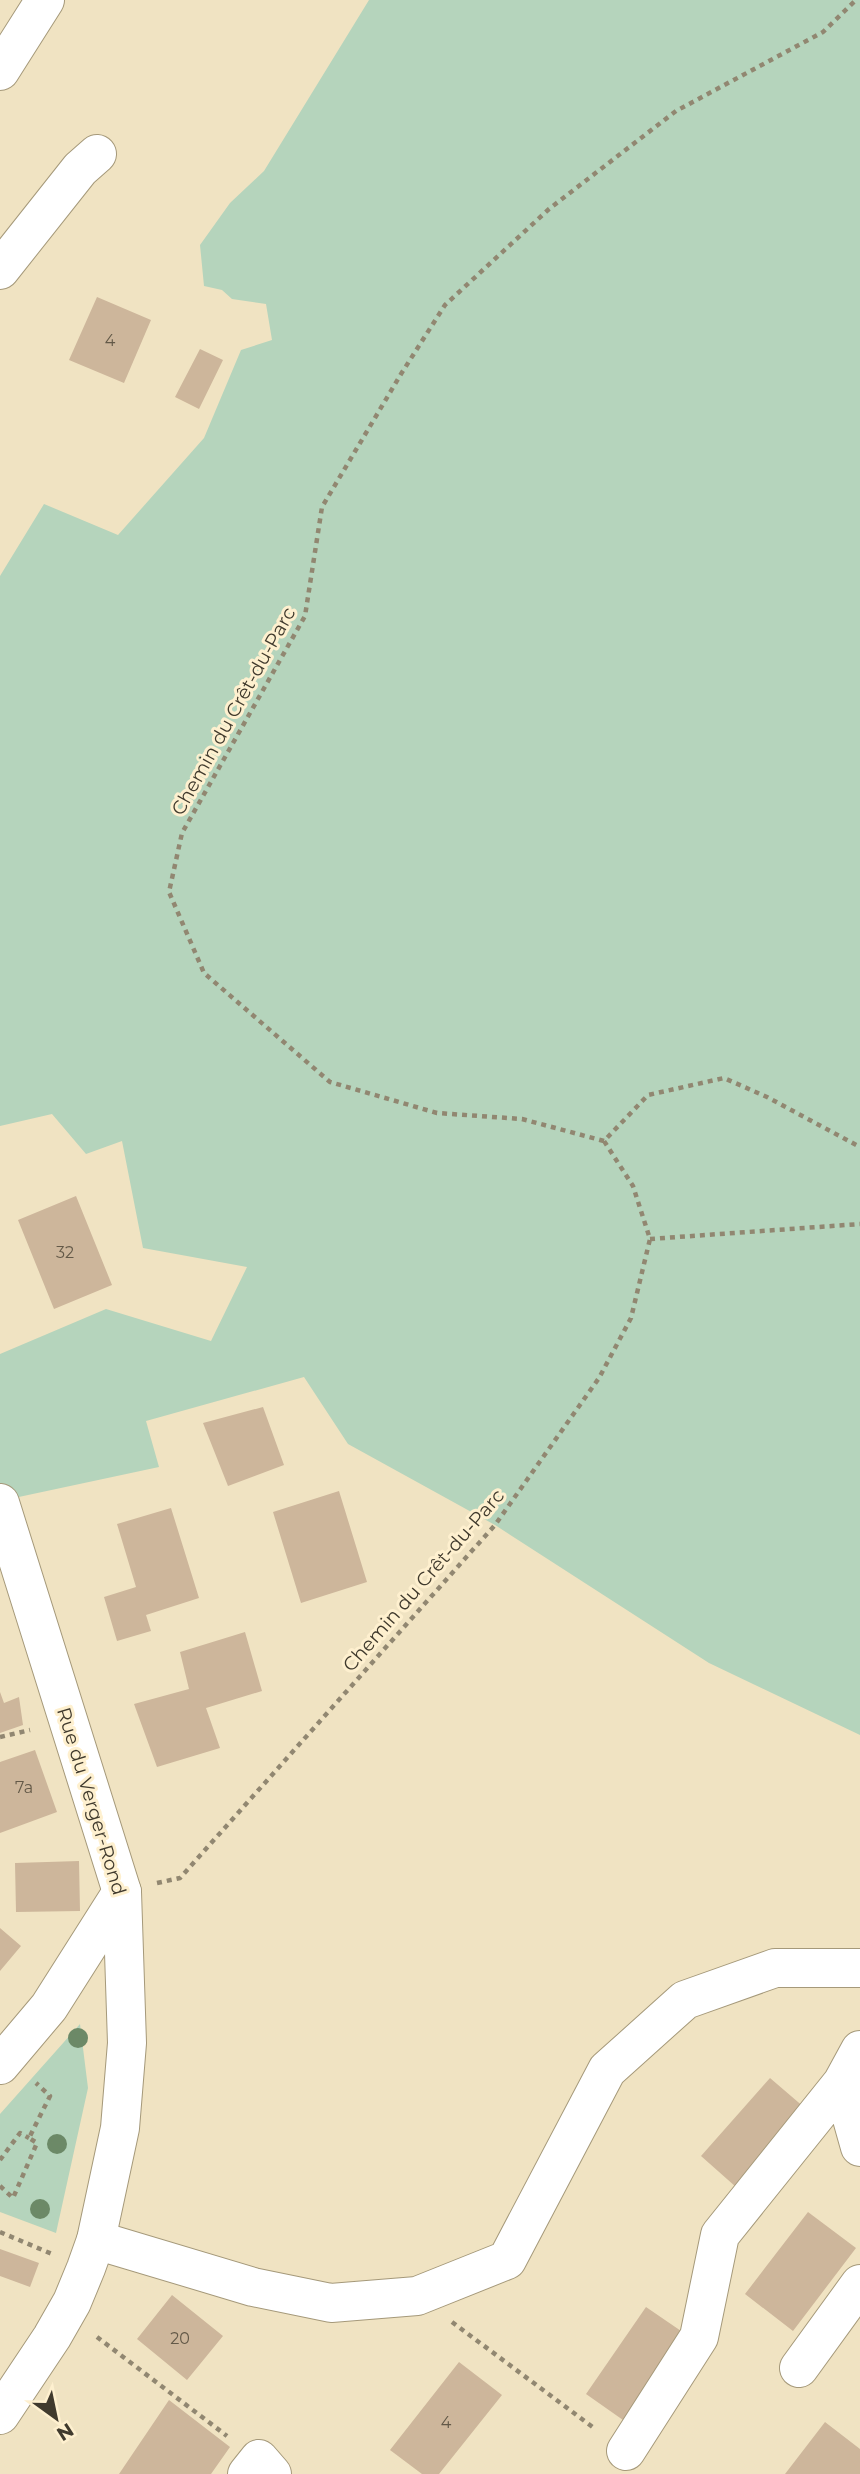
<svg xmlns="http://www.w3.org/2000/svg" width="860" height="2474" font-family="Montserrat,sans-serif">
	<rect width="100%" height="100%" fill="#f0e3c2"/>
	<path fill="#b5d4bc" d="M369 0H860V1735L709 1663 495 1525 348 1444 304 1377 146 1421 159 1467 0 1501V1354L106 1309 211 1341 247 1267 143 1248 122 1141 86 1154 52 1114 0 1126V576L44 504 118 535 204 438 241 350 272 340 266 304 232 299 222 290 204 286 200 245 230 203 264 171Z
		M80 2024 88 2088 56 2233 0 2212V2114Z"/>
	<path fill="#cdb69b" d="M97 297 151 320 124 383 69 360Z
		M200 349 223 360 199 409 175 397Z
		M76 1196 112 1285 54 1309 18 1220Z
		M263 1407 284 1465 228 1486 203 1423Z
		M339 1491 367 1582 301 1603 273 1512Z
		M171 1508 199 1598 146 1615 151 1631 117 1641 104 1597 136 1587 117 1524Z
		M245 1632 262 1691 206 1708 220 1748 157 1767 134 1704 189 1689 180 1652Z
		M0 1692 4 1703 19 1697 23 1725 0 1733Z
		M35 1750 57 1812 0 1833V1762Z
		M79 1861 80 1911 16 1912 15 1863Z
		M0 1928 21 1946 0 1971Z
		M770 2078 805 2108 736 2187 701 2156Z
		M808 2212 856 2248 793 2331 745 2294Z
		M0 2249 39 2263 30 2287 0 2276Z
		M172 2295 223 2336 187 2380 137 2339Z
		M646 2307 684 2333 623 2420 586 2394Z
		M459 2362 502 2395 439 2474H422L390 2450Z
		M169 2400 230 2447 211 2474H119Z
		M825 2422 860 2449V2474H785Z"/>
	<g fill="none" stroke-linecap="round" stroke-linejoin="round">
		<defs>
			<path id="minor" d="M0 71 45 0
				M0 270 80 169 97 154
				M0 2065 49 2007 122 1892
				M842 2083 860 2147
				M96 2240 253 2287 331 2303 417 2296 507 2260 607 2070 685 2000 775 1968H860
				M799 2368 860 2284
				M626 2451 699 2337 720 2235 842 2083 860 2050
				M247 2474 259 2459 272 2474"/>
			<path id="major" d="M0 1503 122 1892 127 2043 120 2128 96 2240 86 2268 72 2302 52 2337 0 2415"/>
		</defs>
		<use href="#minor" stroke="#a5997a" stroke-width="40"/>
		<use href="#major" stroke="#a5997a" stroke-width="40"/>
		<path stroke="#918771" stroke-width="4.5" stroke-dasharray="5 5" stroke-linecap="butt" d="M604 1141 522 1119 437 1113 330 1082 204 973 169 892 182 833 305 616 322 507 401 374 445 305 549 209 676 111 823 32 856 0
			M650 1239 860 1224
			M0 1737 30 1730
			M157 1883 180 1878 495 1525 599 1378 631 1318 650 1239 633 1186 604 1141 648 1095 724 1078 767 1097 860 1147
			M0 2160 20 2133 29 2138
			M0 2186 13 2198 37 2143 29 2138 50 2096 36 2083
			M0 2232 52 2254
			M452 2322 594 2428
			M97 2337 227 2436"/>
		<use href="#minor" stroke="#fff" stroke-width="38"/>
		<use href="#major" stroke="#fff" stroke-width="38"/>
	</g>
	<g fill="#6c8967">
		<circle cx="78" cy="2038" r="10"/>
		<circle cx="57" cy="2144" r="10"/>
		<circle cx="40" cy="2209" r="10"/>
	</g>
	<g text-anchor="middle" stroke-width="6" stroke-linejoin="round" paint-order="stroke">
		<g font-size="16" fill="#635948">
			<text x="110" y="346">4</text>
			<text x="65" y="1258">32</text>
			<text x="24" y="1793">7a</text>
			<text x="180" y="2344">20</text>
			<text x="446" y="2428">4</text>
		</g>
		<g font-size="19" fill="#403a2d" stroke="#fef0cf">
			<text transform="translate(233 711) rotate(-61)" y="7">Chemin du Crêt-du-Parc</text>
			<text transform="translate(423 1580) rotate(-49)" y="7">Chemin du Crêt-du-Parc</text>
			<text transform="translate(92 1801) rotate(73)" y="7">Rue du Verger-Rond</text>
		</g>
	</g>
	<g transform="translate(56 2418) rotate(147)" stroke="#fef0cf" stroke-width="5" paint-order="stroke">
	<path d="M0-5L12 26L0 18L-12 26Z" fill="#403a2d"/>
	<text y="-10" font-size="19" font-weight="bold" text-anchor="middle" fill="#403a2d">N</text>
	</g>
</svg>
